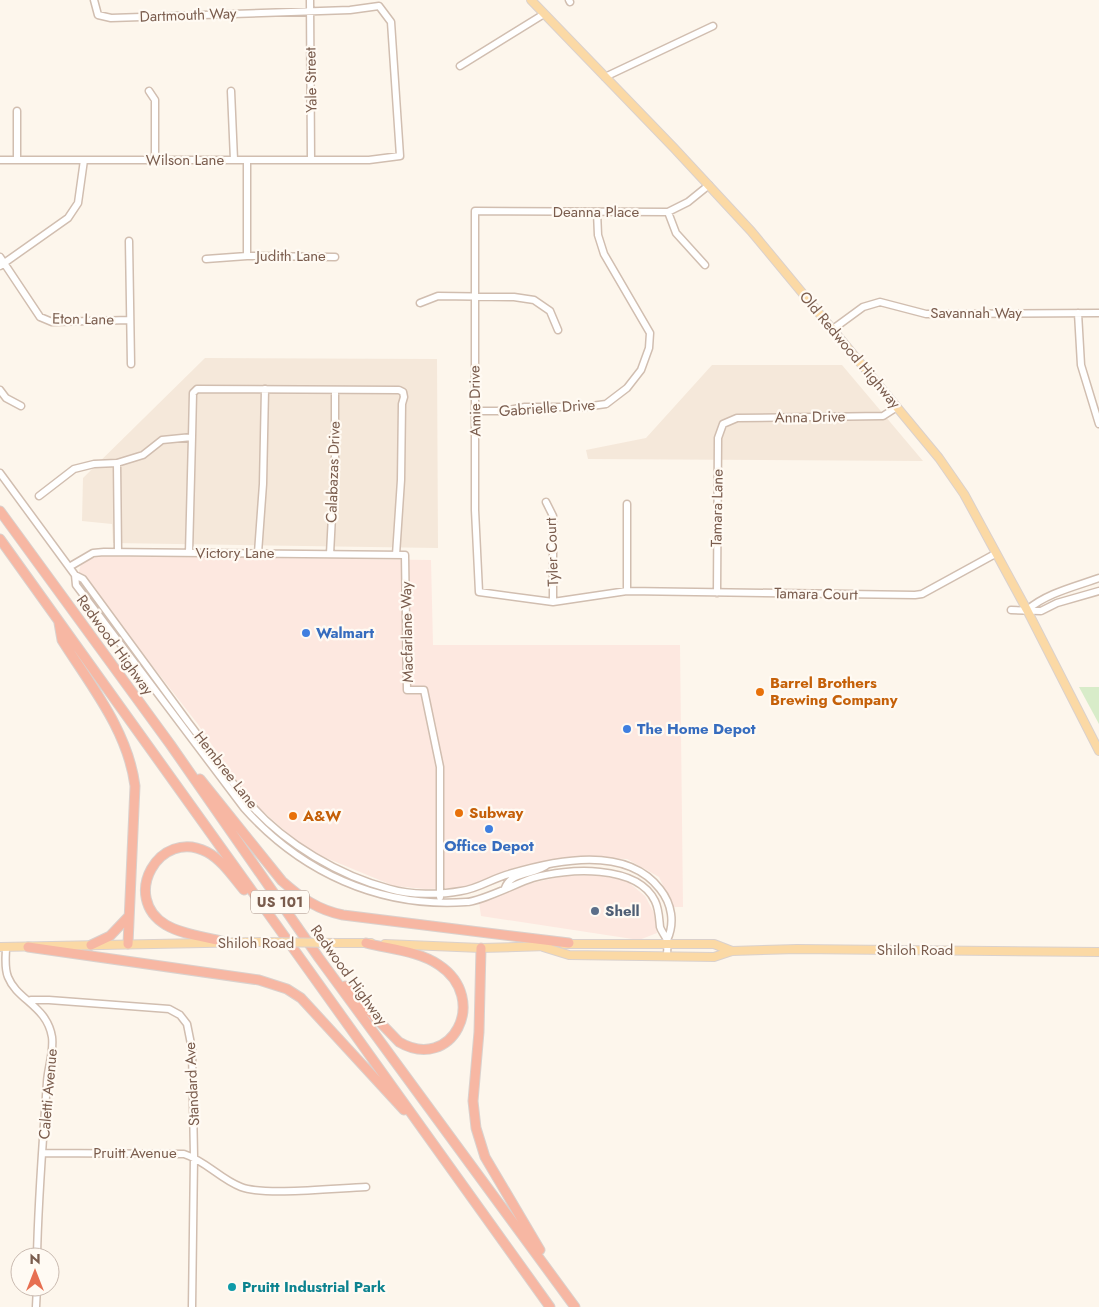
<svg xmlns="http://www.w3.org/2000/svg" width="1099" height="1307" font-family="Jost,sans-serif">
	<rect width="100%" height="100%" fill="#fdf6ec"/>
	<path fill="#f5e8da" d="M205 358 437 359 438 548 113 543 112 524 82 521 83 478Z
		M712 365H842L923 461 588 459 586 450 646 438Z"/>
	<path fill="#fde8e0" d="M98 556 431 560 433 645H680L683 907H673L659 877 627 859 567 857 517 867 461 888 425 889 394 886 319 855 294 839 248 798 197 723 79 572 81 563Z
		M597 875 627 881 645 896 654 913 657 933 639 940 481 916 479 902 522 885 564 876Z"/>
	<path fill="#d8ecc9" d="M1079 687H1099V724Z"/>
	<g fill="none" stroke-linecap="round" stroke-linejoin="round">
		<defs>
			<path id="minor" d="M310 0 311 160
				M569 0 570 2
				M460 66 544 14
				M605 77 713 26
				M149 91 155 100V160
				M231 91 234 160
				M17 111V160
				M0 160H369L400 156 391 22 379 6 350 10 111 18 98 15 94 0
				M247 160V256
				M709 185 688 202 668 212 475 211V510L479 592 553 602 627 591 915 595 922 594 995 554
				M668 212 676 233 705 265
				M129 241 131 364
				M0 257 40 317 52 322 130 320
				M206 259 247 256 335 257
				M0 266 68 218 78 203 84 160
				M420 303 438 296 514 297 534 300 550 311 558 330
				M1078 313 1081 365 1099 424
				M833 329 863 307 880 302 926 314 1099 313
				M0 390 6 398 21 406
				M475 411H502L525 407H584L606 404 627 388 641 370 649 348 650 333 604 254 598 235 597 212
				M117 463 118 552
				M0 473 75 575 76 585 244 808C301 872 379 908 466 902 480 902 517 883 533 878 567 868 637 864 655 901 659 909 659 918 660 927 661 931 665 935 667 940 668 945 667 951 667 955
				M39 496 74 469 94 464 117 463 143 455 162 440 192 437 193 393 197 389 399 390 403 392 404 397 402 404 401 480 396 555
				M546 502 553 516V602
				M189 553 192 437
				M258 553 263 484 265 389
				M330 554 335 458V390
				M69 567 93 553 104 552 405 555 407 690H424L440 767V897
				M75 575 83 579C118 627 153 675 188 722 209 749 228 779 250 804 285 844 340 876 390 889 411 895 440 895 461 891 478 889 493 878 509 874 556 860 626 845 660 889 672 904 675 923 667 940
				M627 591V504
				M717 593 718 438 723 424 737 418 883 416 897 407
				M1011 610 1041 611 1057 603 1099 591
				M1027 610C1047 593 1074 587 1099 578
				M505 888C511 871 535 875 547 865
				M6 947C6 956 4 967 8 977 17 1000 47 1006 52 1037 54 1052 48 1067 47 1082 43 1140 38 1199 37 1257
				M31 1000H49L169 1009 180 1015 187 1024 192 1049 194 1157 192 1307
				M43 1153 184 1154C206 1161 220 1179 241 1187 264 1196 337 1188 366 1187
				M36 1307 37 1287"/>
			<path id="major" d="M531 0 674 148 751 231 939 458 964 494 1027 610 1099 751
				M338 943H371
				M385 944 481 948 548 946
				M564 944H714L732 951
				M0 947 262 942
				M543 947 569 955 714 957 732 951 797 949 1099 952"/>
			<path id="highway" d="M0 511 170 744 319 958 575 1307
				M0 539 550 1307
				M59 623 62 640C91 686 128 731 135 786L128 944
				M200 779 282 881C301 898 318 910 343 915L569 943
				M225 942C207 937 183 935 166 925 120 898 159 827 207 852 222 860 233 877 244 890
				M91 945 110 936 129 916
				M28 947 259 980 287 989 301 998 404 1110
				M481 948 479 1032 473 1101 476 1128 485 1157 540 1250
				M345 986 399 1042C452 1073 490 999 439 965 419 951 389 949 366 943"/>
		</defs>
		<use href="#minor" stroke="#d1beb0" stroke-width="9"/>
		<use href="#major" stroke="#dad1cd" stroke-width="10"/>
		<use href="#highway" stroke="#dad1cd" stroke-width="11"/>
		<use href="#minor" stroke="#fff" stroke-width="6"/>
		<use href="#major" stroke="#fbd9a5" stroke-width="8"/>
		<use href="#highway" stroke="#f7b7a3" stroke-width="9"/>
		<defs>
			<path id="major-bridge" d="M262 942 338 943"/>
		</defs>
		<use href="#major-bridge" stroke="#dad1cd" stroke-width="10" stroke-linecap="butt"/>
		<use href="#major-bridge" stroke="#fbd9a5" stroke-width="8"/>
	</g>
	<g fill="#3f7fe0" stroke="#fffaf3" stroke-width="2">
		<circle cx="306" cy="633" r="5"/>
		<circle cx="627" cy="729" r="5"/>
		<circle cx="489" cy="829" r="5"/>
	</g>
	<g fill="#e8710a" stroke="#fffaf3" stroke-width="2">
		<circle cx="760" cy="692" r="5"/>
		<circle cx="459" cy="813" r="5"/>
		<circle cx="293" cy="816" r="5"/>
	</g>
	<circle fill="#5c6f8a" stroke="#fffaf3" stroke-width="2" cx="595" cy="911" r="5"/>
	<circle fill="#0f9aa8" stroke="#fffaf3" stroke-width="2" cx="232" cy="1287" r="5"/>
	<g text-anchor="middle" stroke-width="4.5" stroke-linejoin="round" paint-order="stroke">
		<rect fill="#fffaf3" stroke="#a28b7f" stroke-width="1" x="251" y="890.5" width="58" height="23" rx="4"/>
		<g font-size="14" font-weight="bold" fill="#7a5c4d">
			<text x="280" y="907">US 101</text>
		</g>
		<g font-size="15" fill="#7a5c4d" stroke="#fffaf3">
			<text transform="translate(188 15) rotate(-2)" y="5">Dartmouth Way</text>
			<text transform="translate(311 80) rotate(-91)" y="5">Yale Street</text>
			<text x="185" y="165">Wilson Lane</text>
			<text x="596" y="217">Deanna Place</text>
			<text x="291" y="261">Judith Lane</text>
			<text x="976" y="318">Savannah Way</text>
			<text transform="translate(83 319) rotate(1)" y="5">Eton Lane</text>
			<text transform="translate(850 350) rotate(50)" y="5">Old Redwood Highway</text>
			<text transform="translate(475 401) rotate(-91)" y="5">Amie Drive</text>
			<text transform="translate(547 408) rotate(-4)" y="5">Gabrielle Drive</text>
			<text transform="translate(810 417) rotate(-1)" y="5">Anna Drive</text>
			<text transform="translate(333 472) rotate(-88)" y="5">Calabazas Drive</text>
			<text transform="translate(717 508) rotate(-89)" y="5">Tamara Lane</text>
			<text transform="translate(552 552) rotate(-92)" y="5">Tyler Court</text>
			<text x="235" y="558">Victory Lane</text>
			<text transform="translate(816 594) rotate(1)" y="5">Tamara Court</text>
			<text transform="translate(407 632) rotate(-91)" y="5">Macfarlane Way</text>
			<text transform="translate(115 645) rotate(54)" y="5">Redwood Highway</text>
			<text transform="translate(226 770) rotate(52)" y="5">Hembree Lane</text>
			<text x="256" y="948">Shiloh Road</text>
			<text x="915" y="955">Shiloh Road</text>
			<text transform="translate(349 975) rotate(54)" y="5">Redwood Highway</text>
			<text transform="translate(192 1084) rotate(-93)" y="5">Standard Ave</text>
			<text transform="translate(48 1094) rotate(-85)" y="5">Caletti Avenue</text>
			<text x="135" y="1158">Pruitt Avenue</text>
		</g>
		<g font-size="15" font-weight="bold" fill="#366cbe" stroke="#fffaf3" text-anchor="start">
			<text x="316" y="638">Walmart</text>
			<text x="637" y="734">The Home Depot</text>
			<text x="489" y="851" text-anchor="middle">Office Depot</text>
		</g>
		<g font-size="15" font-weight="bold" fill="#c56008" stroke="#fffaf3" text-anchor="start">
			<text x="770" y="688">Barrel Brothers<tspan x="770" dy="17">Brewing Company</tspan></text>
			<text x="469" y="818">Subway</text>
			<text x="303" y="821">A&amp;W</text>
		</g>
		<g font-size="15" font-weight="bold" fill="#4e5e75" stroke="#fffaf3" text-anchor="start">
			<text x="605" y="916">Shell</text>
		</g>
		<g font-size="15" font-weight="bold" fill="#0d838f" stroke="#fffaf3" text-anchor="start">
			<text x="242" y="1292">Pruitt Industrial Park</text>
		</g>
	</g>
	<g transform="translate(35 1272)"><circle r="24" fill="#fffaf3" stroke="#cabbb1"/>
	<path d="M0-4L9 19L0 12L-9 19Z" fill="#e76f51"/>
	<text y="-8" font-size="14" font-weight="bold" text-anchor="middle" fill="#7a5c4d">N</text>
	</g>
</svg>
